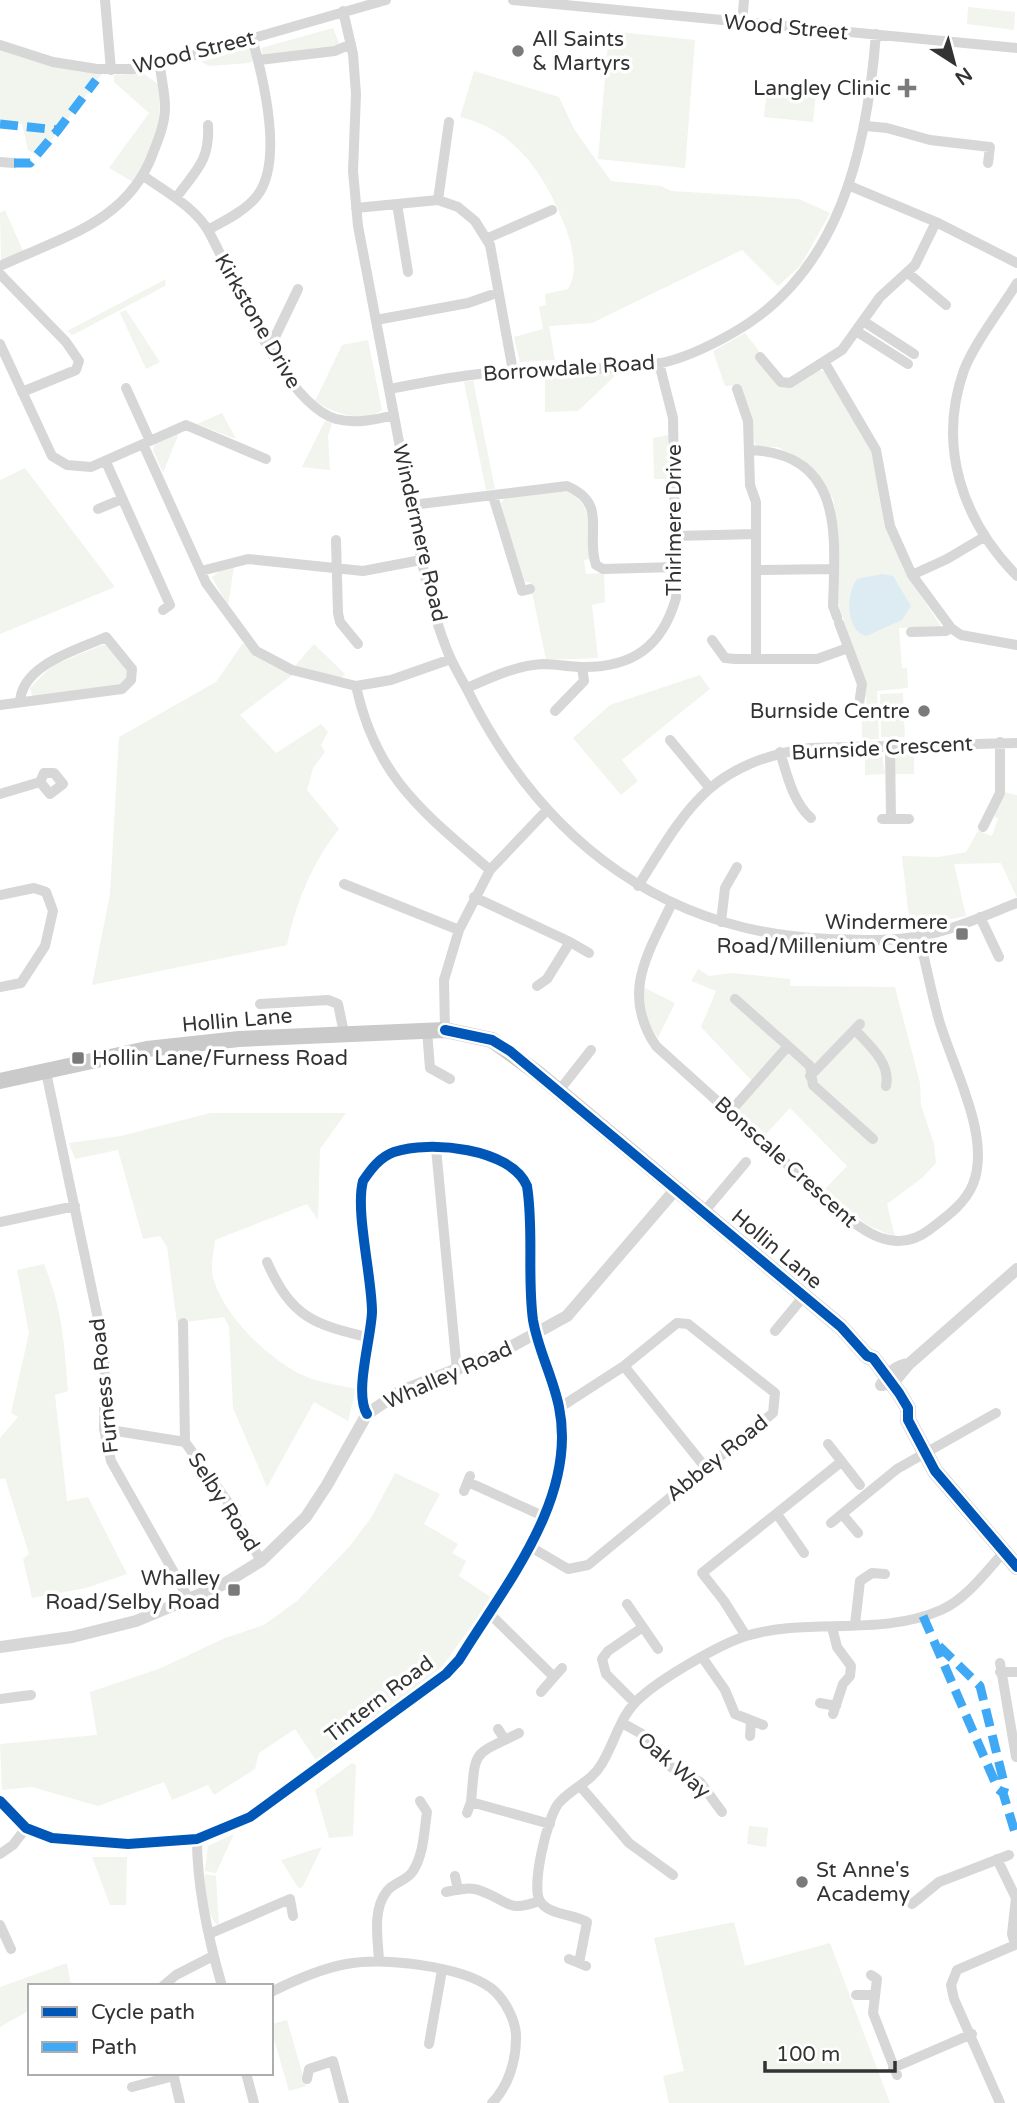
<svg xmlns="http://www.w3.org/2000/svg" width="1017" height="2103" font-family="'Varela Round',sans-serif">
	<rect width="100%" height="100%" fill="#fff"/>
	<path fill="#f1f5ed" d="M968 7 1015 12 1014 30 967 24Z
		M333 28 340 45 334 49 263 57 261 48Z
		M609 31 695 40 685 168 598 159Z
		M0 49 102 74 39 157 28 150 22 124 0 122Z
		M246 49H250L254 60 250 63 210 66 201 62Z
		M474 71 559 97 574 129 611 181 661 186 671 191 799 199 830 213 801 265 778 286 742 250 592 323 549 326 555 360 520 362 514 337 543 329 539 307 546 305 545 294 568 289C580 269 571 242 563 221 543 173 515 130 460 117Z
		M143 73 159 85C162 121 155 152 133 182L109 168 149 113 114 82V75Z
		M767 87 816 92 813 122 764 117Z
		M5 210 23 251 1 261 0 213Z
		M166 279 165 286 73 335 67 331Z
		M126 310 160 362 146 369 120 313Z
		M745 333 759 351 755 356C783 391 780 398 819 370L826 372 863 433 871 452 883 505 912 583 941 626 899 628 902 668H907L908 688 877 691 879 739 862 740V717L868 715 864 682 837 600 838 528 833 498 804 462 778 447H757C752 441 744 397 740 385L725 386 713 351Z
		M368 340 382 410C365 424 332 413 315 401L342 345Z
		M545 373H618L578 411 545 412Z
		M473 380 495 489 486 490 464 382Z
		M222 413 236 439 197 424Z
		M325 421 332 423 328 436 330 470 302 467Z
		M179 433 163 473 153 450 155 444Z
		M668 435 669 479H654L653 438Z
		M25 468 115 587 0 634V480Z
		M560 490C595 498 589 530 590 559L584 560 586 574 604 573 605 602 592 605 598 658 546 660 530 582H522L501 503 505 498Z
		M234 566 228 606 212 577 220 571Z
		M243 643 256 655 294 674 240 715 276 753 321 724 328 732 321 745 325 752 313 768 307 790 339 829C313 861 295 905 287 945L92 985 110 894 119 737 216 682Z
		M314 644 345 674 340 679 294 667Z
		M102 645H109L123 665 127 664 129 677C108 697 64 694 36 698L32 695 30 688 52 666Z
		M700 675 710 689 622 760 638 781 621 795 573 738 610 705Z
		M903 693 905 737H881L880 694Z
		M898 754H914V774H894V758Z
		M882 755 885 774 865 775V756Z
		M1004 792 1017 795V898L1001 863 954 864 966 916 910 927 902 856 939 857 966 852 978 831 992 836 998 819 994 816Z
		M698 969 709 976 732 973 790 979V986L895 987 920 1083 921 1105 934 1144 936 1163 922 1178 887 1204 895 1237 867 1225 825 1189 847 1166 790 1108 766 1134 731 1105 752 1081 701 1027 716 991 691 981Z
		M643 987 675 1003 658 1038 647 1021Z
		M210 1113H346L320 1149 318 1220 307 1204 215 1240C214 1251 210 1267 213 1278 225 1317 264 1354 298 1373 315 1382 338 1385 356 1389L348 1421 314 1402 267 1487 233 1408 229 1327 224 1317 177 1323 167 1247 160 1236 143 1239 118 1150 75 1159 69 1143 121 1136Z
		M44 1264C63 1312 64 1341 68 1391L55 1395 67 1501 88 1497 127 1574 86 1588 32 1598 23 1559 29 1554 5 1478 0 1479V1438L18 1417 11 1413 29 1333 17 1270Z
		M395 1473 440 1494 424 1524 458 1544 452 1553 466 1561 459 1576 492 1598 441 1668 317 1762 295 1729 259 1753 255 1769 214 1795 208 1785 172 1800 164 1782 98 1806 32 1787 2 1790 0 1744 97 1735 90 1692 161 1668 225 1638 264 1625 298 1600 349 1547 371 1518Z
		M352 1763 356 1765 353 1836 329 1838 315 1790Z
		M749 1826 768 1828 766 1847 747 1844Z
		M234 1834 216 1873 205 1871 208 1846Z
		M322 1847 303 1886 299 1889 281 1860Z
		M92 1857H127L126 1905H110Z
		M205 1874 216 1876 219 1926C205 1915 205 1890 205 1874Z
		M734 1922 745 1966 830 1943 890 2103H669L663 2076 684 2071 654 1938Z
		M67 1963 71 1986H30V2010L0 2027V1987Z
		M287 2020 306 2086 289 2091 271 2029V2024Z"/>
	<path fill="#ddebf3" d="M882 574 893 576 911 606 902 620 866 636C845 630 846 593 857 579Z"/>
	<g fill="none" stroke-linecap="round" stroke-linejoin="round">
		<path stroke="#d7d7d7" stroke-width="10" d="M105 0 111 70
			M513 0 1017 48
			M343 11 353 54 356 94 353 171 358 226C374 312 391 398 407 484 418 540 426 597 447 650 454 668 465 684 473 701 547 843 666 933 829 939 858 940 890 942 920 936 953 930 986 915 1017 903
			M742 24 744 0
			M0 45 53 62 97 69H133L184 58 386 0
			M259 60 335 51 351 44
			M866 126 887 128 930 140 990 147 988 163
			M0 162 14 163
			M145 177C166 192 196 208 209 232 235 280 283 403 336 419 355 424 375 420 394 415
			M850 186 936 222 1017 263
			M176 198C196 170 210 161 208 125
			M438 200 449 122
			M397 204 408 272
			M356 208 438 200 458 207 475 221 490 245 513 371
			M208 230C224 221 245 211 257 196 284 161 263 77 252 38
			M488 238 552 210
			M0 266C62 237 128 222 153 153 159 138 165 123 165 107 165 92 161 79 160 65
			M908 273 946 305
			M0 274 66 342 79 361 76 370 22 392
			M1017 283C1001 309 975 342 964 370 937 446 962 520 1017 576
			M376 320 468 303 491 295
			M863 321 914 354
			M856 331 908 364
			M268 343 274 339 298 289
			M0 344 52 456 67 465 91 467 186 425 266 459
			M760 357 781 382 790 383 842 350 880 297 915 265 936 222
			M825 363 876 450 890 526 912 575 951 628 961 635 1017 645
			M126 388 150 441
			M389 389C431 381 472 373 515 371 562 368 611 371 657 364 683 359 708 347 731 334 840 274 867 149 876 34
			M737 389 748 421 750 485 756 502V659
			M143 444 206 583 256 651 292 670 356 686 391 680 451 659
			M750 450C845 454 835 536 833 606L837 617
			M106 462 170 605 163 610
			M493 496 522 591 530 589
			M412 505 567 486C609 504 585 533 596 565L603 569 676 567
			M98 509 122 499
			M675 536 756 534
			M336 540 338 613 340 622 358 644
			M757 570 834 569
			M201 571 248 559 363 571 421 560
			M912 575 947 559 984 537
			M839 623 862 684 859 704
			M911 632 946 631 951 628
			M712 640 725 658 735 659H817L848 648
			M356 686C376 778 423 812 490 870
			M467 688C490 678 517 665 543 664 556 664 569 667 581 667 632 668 662 647 676 598L673 418 659 363
			M0 705 122 689 131 680 132 669 106 637C77 650 23 664 20 701
			M555 711 584 681 582 667
			M670 740 709 787
			M890 747 891 819
			M780 752C787 775 793 802 811 818
			M44 773H54L63 784 50 794 40 782Z
			M0 794 40 782
			M882 819H909
			M983 827 1000 793V742
			M344 884 459 930
			M638 886C688 806 710 763 810 748L1017 743
			M0 895 34 888 46 892 53 911 45 946 21 983 0 987
			M474 897 570 942 547 979 537 986
			M671 905C647 955 621 994 656 1046L836 1208C862 1231 895 1256 929 1230 946 1217 965 1204 973 1184 992 1137 952 1066 939 1020 931 992 926 964 919 937
			M980 917 999 957
			M721 922 725 888 737 867
			M570 942 589 953
			M735 999 788 1046
			M260 1004 328 1000 338 1004 344 1033
			M445 1030 444 980 459 930 490 870 546 811
			M855 1030C869 1045 891 1063 886 1086
			M427 1031 430 1068 450 1079
			M46 1072 105 1352 104 1429 111 1461 190 1601
			M810 1076 860 1024
			M558 1092 591 1050
			M730 1112 788 1046 810 1066 813 1085 873 1139
			M436 1148 457 1371
			M703 1213 746 1162
			M0 1222 75 1206
			M267 1262C292 1318 313 1324 370 1338
			M183 1323 185 1442
			M775 1331 804 1296
			M624 1366 705 1467
			M104 1429 185 1442 227 1501 261 1561
			M828 1444 860 1485
			M468 1482 543 1516
			M464 1491 470 1476
			M777 1514 804 1553
			M842 1514 858 1533
			M831 1523 897 1469 996 1413
			M529 1546 568 1569 588 1565 773 1413 775 1393 688 1324 677 1323 624 1366 559 1408
			M627 1604 658 1649
			M488 1612 554 1677 541 1692
			M855 1624 860 1581 872 1573 885 1574
			M832 1627 837 1647 851 1666 850 1676 843 1684 833 1714
			M746 1636 724 1601 702 1573 841 1462
			M702 1657 725 1690 735 1714 763 1725
			M1000 1663 1016 1757
			M1000 1672H1017
			M554 1677 562 1668
			M0 1699 31 1695
			M635 1703 606 1674 602 1659 608 1651 643 1627
			M820 1703 836 1706
			M622 1723 642 1734 671 1767 700 1782 722 1812
			M498 1729 505 1740
			M519 1733C471 1757 476 1748 471 1802L550 1824
			M750 1736 751 1722
			M581 1787 629 1843 673 1875
			M0 1801 26 1828 52 1838 128 1844 197 1839 250 1817 446 1674 459 1660C504 1586 578 1499 559 1407 553 1377 538 1350 533 1320 527 1276 534 1230 527 1186 511 1148 429 1140 394 1152 380 1157 371 1169 363 1181 355 1211 372 1277 372 1312 371 1339 354 1393 367 1414
			M467 1813 471 1802
			M197 1839C197 1888 208 1938 222 1986
			M0 1854 13 1845 26 1828
			M997 1859 1016 1898 1012 1934 1015 1944
			M455 1876 458 1890
			M446 1892C457 1890 470 1886 481 1891 509 1901 507 1913 539 1901
			M912 1904 939 1882 1009 1855
			M0 1925 11 1949
			M209 1934 290 1899 293 1916
			M569 1959 586 1966
			M379 1961C378 1938 372 1910 387 1891 394 1882 407 1881 413 1871 424 1854 424 1831 427 1812L420 1801
			M579 1963 587 1922C574 1914 548 1915 540 1901 531 1886 547 1819 558 1804 570 1789 591 1782 601 1765 615 1743 620 1714 641 1697 662 1678 720 1644 746 1636 809 1617 880 1637 941 1610 965 1600 986 1572 1003 1553
			M871 1975 877 1979 873 2013 897 2075
			M163 1986 176 1975 213 1956
			M271 1992C295 1980 320 1969 346 1964 383 1957 461 1966 491 1988 505 1999 517 2022 516 2039 516 2061 508 2087 492 2103
			M856 1995H873
			M429 2044 442 1970
			M893 2068 972 2034
			M173 2073 180 2103
			M246 2073 254 2103
			M307 2079 309 2069 333 2061 344 2103
			M132 2087 174 2076
			M1000 2103 954 1999 951 1985 957 1970 1017 1944"/>
		<path stroke="#d7d7d7" stroke-width="12" d="M909 1364 1017 1269
			M909 1364 893 1383 881 1385C888 1374 896 1365 909 1364Z
			M0 1647 72 1637 136 1621 222 1585 261 1561 306 1517 327 1485 367 1414 401 1391 505 1350 567 1316 675 1190"/>
		<path stroke="#cacaca" stroke-width="16" d="M0 1081 147 1049 239 1039 445 1030 492 1040 536 1072 841 1327 867 1356 873 1358 899 1393 908 1408V1420L935 1471 1017 1567"/>
		<path stroke="#3fa9f5" stroke-width="9" stroke-dasharray="18 9" stroke-linecap="butt" d="M0 124 58 130 96 80
			M14 163H30L58 130
			M923 1616 998 1789 1003 1793 1017 1839
			M939 1646 980 1686 1005 1787 1003 1793"/>
		<defs>
			<path id="cycleway" d="M445 1030 492 1040 510 1051 841 1327 867 1356 873 1358 899 1393 908 1408V1420L935 1471 1017 1567
				M0 1801 26 1828 52 1838 128 1844 197 1839 250 1817 446 1674 459 1660C504 1586 578 1499 559 1407 553 1377 538 1350 533 1320 527 1276 534 1230 527 1186 511 1148 429 1140 394 1152 380 1157 371 1169 363 1181 355 1211 372 1277 372 1312 371 1339 354 1393 367 1414"/>
		</defs>
		<use href="#cycleway" stroke="#fff" stroke-width="15"/>
		<use href="#cycleway" stroke="#0057b8" stroke-width="10"/>
	</g>
	<g fill="#7a7a7a" stroke="#fff" stroke-width="2.5">
		<circle cx="518" cy="51" r="7"/>
		<path d="M903.5 77.5h7v7h7v7h-7v7h-7v-7h-7v-7h7z"/>
		<circle cx="924" cy="711" r="7"/>
		<rect x="955" y="927" width="14" height="14" rx="3.5"/>
		<rect x="71" y="1051" width="14" height="14" rx="3.5"/>
		<rect x="227" y="1583" width="14" height="14" rx="3.5"/>
		<circle cx="802" cy="1882" r="7"/>
	</g>
	<g text-anchor="middle" stroke-width="7" stroke-linejoin="round" paint-order="stroke">
		<g font-size="21" fill="#333" stroke="#fff">
			<text transform="translate(786 27) rotate(5)" y="7">Wood Street</text>
			<text transform="translate(194 52) rotate(-14)" y="7">Wood Street</text>
			<text transform="translate(258 321) rotate(60)" y="7">Kirkstone Drive</text>
			<text transform="translate(569 368) rotate(-4)" y="7">Borrowdale Road</text>
			<text transform="translate(674 520) rotate(-90)" y="7">Thirlmere Drive</text>
			<text transform="translate(420 533) rotate(77)" y="7">Windermere Road</text>
			<text transform="translate(882 748) rotate(-3)" y="7">Burnside Crescent</text>
			<text transform="translate(237 1020) rotate(-5)" y="7">Hollin Lane</text>
			<text transform="translate(786 1162) rotate(42)" y="7">Bonscale Crescent</text>
			<text transform="translate(777 1249) rotate(40)" y="7">Hollin Lane</text>
			<text transform="translate(448 1375) rotate(-24)" y="7">Whalley Road</text>
			<text transform="translate(104 1386) rotate(-96)" y="7">Furness Road</text>
			<text transform="translate(717 1458) rotate(-39)" y="7">Abbey Road</text>
			<text transform="translate(224 1502) rotate(57)" y="7">Selby Road</text>
			<text transform="translate(379 1699) rotate(-37)" y="7">Tintern Road</text>
			<text transform="translate(674 1765) rotate(41)" y="7">Oak Way</text>
		</g>
		<g font-size="21" fill="#333" stroke="#fff" text-anchor="end">
			<text x="532" y="46" text-anchor="start">All Saints<tspan x="532" dy="24">&amp; Martyrs</tspan></text>
			<text x="891" y="95">Langley Clinic</text>
			<text x="910" y="718">Burnside Centre</text>
			<text x="948" y="929">Windermere<tspan x="948" dy="24">Road/Millenium Centre</tspan></text>
			<text x="92" y="1065" text-anchor="start">Hollin Lane/Furness Road</text>
			<text x="220" y="1585">Whalley<tspan x="220" dy="24">Road/Selby Road</tspan></text>
			<text x="816" y="1877" text-anchor="start">St Anne's<tspan x="816" dy="24">Academy</tspan></text>
		</g>
	</g>
	<rect x="28" y="1984" width="245" height="91" fill="#ffffff" stroke="#adadad" stroke-width="2"/>
	<rect x="42" y="2007" width="35" height="10" fill="#0057b8" stroke="#adadad" stroke-width="2"/>
	<text x="91" y="2019" font-size="21" fill="#333333">Cycle path</text>
	<rect x="42" y="2042" width="35" height="10" fill="#3fa9f5" stroke="#adadad" stroke-width="2"/>
	<text x="91" y="2054" font-size="21" fill="#333333">Path</text>
	<g transform="translate(954 63) rotate(144)" stroke="#ffffff" stroke-width="5" paint-order="stroke">
	<path d="M0-5L12 26L0 18L-12 26Z" fill="#333333"/>
	<text y="-10" font-size="19" font-weight="bold" text-anchor="middle" fill="#333333">N</text>
	</g>
	<path d="M765 2061v10h130v-10" fill="none" stroke="#333333" stroke-width="3.5"/>
	<text x="776" y="2061" font-size="21" fill="#333333" stroke="#ffffff" stroke-width="5" paint-order="stroke">100 m</text>
</svg>
